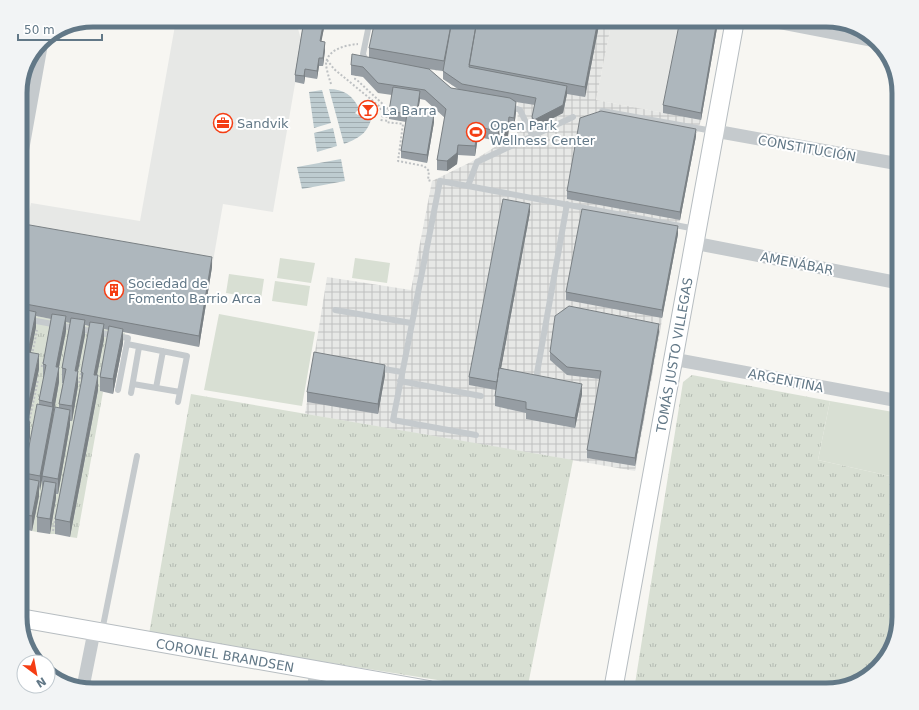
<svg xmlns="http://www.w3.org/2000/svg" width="919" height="710" font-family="'DejaVu Sans',sans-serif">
	<defs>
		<pattern id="industrial-grid" width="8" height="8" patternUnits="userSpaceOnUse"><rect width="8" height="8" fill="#e7e8e6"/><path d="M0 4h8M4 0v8" fill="none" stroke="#bfc1c0"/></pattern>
		<pattern id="grass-tufts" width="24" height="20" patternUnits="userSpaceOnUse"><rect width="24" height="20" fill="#d8dfd3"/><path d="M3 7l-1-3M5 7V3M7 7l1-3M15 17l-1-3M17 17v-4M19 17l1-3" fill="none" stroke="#b3bab1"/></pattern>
		<pattern id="water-rules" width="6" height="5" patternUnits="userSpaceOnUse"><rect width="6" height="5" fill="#beccd0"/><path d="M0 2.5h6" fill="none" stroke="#9eaaae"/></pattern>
	</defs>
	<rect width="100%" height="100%" fill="#f7f6f2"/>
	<path fill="#e7e8e6" d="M176 20H269L297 25 302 43 273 212 223 204 212 267 24 235 31 203 140 221Z
		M612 20H712L717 28 701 120 596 100Z"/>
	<path fill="url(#industrial-grid)" d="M377 20H612L596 100 701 120 696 136 680 220 635 471 305 414 327 277 411 290 432 181 471 162 517 133 518 102 462 92 443 79 444 72 369 58Z
		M34 51 20 127V88L28 60Z"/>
	<path fill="url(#grass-tufts)" fill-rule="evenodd" d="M20 313 125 333 123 343 100 391 103 392 77 538 70 537 98 390 55 534H50L56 498 44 496 37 532 32 531 39 496 20 512V468L24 469 26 455 27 425 39 369 20 336ZM65 331 56 381 43 379ZM85 335 75 386H78L71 421 66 384 62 383ZM47 380 59 382 52 417Z
		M692 375 830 401 818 460 899 478V618L884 662 858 683 826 690H634L683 382Z
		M191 394 573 460 527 690H500L149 634Z"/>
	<path fill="#d8dfd3" d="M280 258 315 263 311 283 277 278Z
		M355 258 390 263 387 283 352 278Z
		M229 274 264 279 261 299 226 293Z
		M275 281 310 286 307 306 272 301Z
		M219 314 315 332 302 406 204 390Z
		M830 401 899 413V478L818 460Z"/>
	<path fill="url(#water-rules)" d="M329 89C343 89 353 95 359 109L355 113 358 115C362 110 366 113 373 112 369 132 362 137 344 144Z
		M322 90 331 123 314 128 309 92Z
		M333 128 337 146 317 152 314 133Z
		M341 159 345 181 302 189 297 167Z"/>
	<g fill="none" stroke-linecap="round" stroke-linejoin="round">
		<defs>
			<path id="secondary" d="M20 618 429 690
				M613 690 735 20"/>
		</defs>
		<use href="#secondary" stroke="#b7bdc1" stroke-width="20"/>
		<path stroke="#bec1c3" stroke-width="2" stroke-dasharray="2 2" stroke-linecap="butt" d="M327 60 334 69 379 106 383 113 381 123
			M356 74 355 79 358 81 387 108 386 122 403 124 398 161 424 166 429 171 428 180 431 181
			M331 84C329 78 327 71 326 65 326 50 345 45 358 44
			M32 355 37 330
			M37 365 42 366 43 362
			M79 383 81 372
			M33 432 28 427 38 380
			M20 497 25 474
			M53 531 55 520"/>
		<path stroke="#c5cacd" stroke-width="6" d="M368 62 365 59 363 54 370 20
			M509 106 520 110 532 135
			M602 111 713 131
			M468 186 696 229
			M335 310 411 323
			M20 318 128 338 118 390
			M127 344 187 356 178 402
			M378 368 402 372
			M537 373 567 204
			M400 381 481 396
			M133 384 180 392
			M156 388 163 351
			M131 393 139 347
			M476 435 393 420 440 181 468 186 477 162 573 117
			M102 631 137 456"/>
		<path stroke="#c5cacd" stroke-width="13" d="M767 20 876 41
			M715 131 899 164
			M20 164 42 41
			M694 243 899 283
			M673 359 899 401
			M83 687 94 632
			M313 690 316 671"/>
		<use href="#secondary" stroke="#fff" stroke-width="18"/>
	</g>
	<path fill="#969da3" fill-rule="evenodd" d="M304 20H329V29L324 28 321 41 325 50 323 66H319L317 79 305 77 304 84 295 82V75Z
		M600 20 585 97 567 94 563 113 534 128 532 125V117L535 105 516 102V112L514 128H509L508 136 498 141 478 137 475 156 458 155 457 164 447 171 437 170V160L445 118 425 100 420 99 418 111 434 122 427 163 401 158V151L406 122 389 119V111L392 95 378 93 363 77 351 75V65L369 57V48ZM428 69 443 71V79L458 89 451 88Z
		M717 28 701 120 663 113V105Z
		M696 136 680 220 567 199V191Z
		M530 212 501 368 582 394 575 428 526 419V413L495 406V396L496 390 469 385V377Z
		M678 234 662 318 566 300V292Z
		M20 241 212 267 199 347 123 332V343L113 394 100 391V377L109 330 104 329V339L97 375 98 390 70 537 55 534V519L81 383V372L89 326 85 325V335L78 371V386L72 421H70V425L58 494H56V498L50 534 37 532V517L42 489V477L39 491V496L32 531 20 528V497L24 478V473L39 404V400L44 379H43V364L51 319 36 316V327L31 352 39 369 28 422 30 437 27 450H26V455L24 469 20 468V321L22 313H20ZM66 322 70 323 62 368V383H63L59 404V408L53 421V416L59 382V367L66 331Z
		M659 332 635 466 587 458V450L600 379 567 375 550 360V352Z
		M385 375 378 414 307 402V392Z"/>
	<path fill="#7a8084" d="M324 20V28L320 49V41Z
		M598 20H600L585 97V87Z
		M717 20V28L701 120V113Z
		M325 42V50L323 66V58Z
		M319 58V66L317 79V71Z
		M305 69V77L304 84V76Z
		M567 86V94L563 113 534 128V120Z
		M420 91V99L417 119V111Z
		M516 102V112L514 128V118Z
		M434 114V122L427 163V155Z
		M509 117V128L508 136 498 141V131Z
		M478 127V137L475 156V146Z
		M696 129V136L680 220V212Z
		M458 145V155L457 164 447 171V161Z
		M530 204V212L497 390V382Z
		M678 226V234L662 318V310Z
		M212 257V267L199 347V336Z
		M36 312V327L28 366V352Z
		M66 316V331L56 382V367Z
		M85 320V335L75 386V371Z
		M104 324V339L94 389V375Z
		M659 324V332L635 466V458Z
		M123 329V343L113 394V379Z
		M39 354V369L27 426V411Z
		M385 365V375L378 414V404Z
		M59 367V382L53 416V422L40 491V476L52 408V403Z
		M78 371V386L72 421V406Z
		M98 375V390L70 537V522Z
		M582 384V394L575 428V418Z
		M70 410V425L58 494V479Z
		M30 422V437L27 450V436Z
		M26 440V455L24 469V454Z
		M39 481V496L32 531V516Z
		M56 483V498L50 534V519Z
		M24 540V555L20 573V558Z"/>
	<path fill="#aeb7bd" stroke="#7a8084" d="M304 20H329V21L324 20 320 41 325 42 323 58H319L317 71 305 69 304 76 295 75Z
		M375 20H452L444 61 369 48Z
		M452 20H477L469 67 567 86 563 105 534 120 532 117 536 98 462 84 443 71Z
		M477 20H598L585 87 469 65Z
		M680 20H717L701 113 663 105Z
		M352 54 429 69 451 88 510 98 516 102 514 118 509 117 508 126 498 131 478 127 475 146 458 145 457 153 447 161 437 160 446 109 425 90 378 83 363 67 351 65Z
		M393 87 420 91 417 111 434 114 427 155 401 151 407 114 389 111Z
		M601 111 696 129 680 212 567 191 580 118Z
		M503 199 530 204 499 368 497 382 469 377Z
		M582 209 678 226 662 310 566 292Z
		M24 224 212 257 199 336 20 303V241Z
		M569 306 659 324 635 458 587 450 601 371 567 367 550 352 555 316Z
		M22 309 36 312 28 352 39 354 27 411 20 409V355L21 350H20V321Z
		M52 314 66 316 56 367H59L52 403 39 400 46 365 43 364Z
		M71 318 85 320 75 371H78L72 406 59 404 66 369 62 368Z
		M90 322 104 324 94 375H98L70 522 55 519 83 373 81 372Z
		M109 326 123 329 113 379 100 377Z
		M314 352 385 365 378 404 307 392Z
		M499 368 582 384 575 418 526 409V402L495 396Z
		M37 404 53 407 40 476 24 473Z
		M55 407 70 410 58 479 42 476Z
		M20 420 30 422 27 436 20 434Z
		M20 439 26 440 24 454 20 453Z
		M24 478 39 481 32 516 20 514V497Z
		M44 481 56 483 50 519 37 517Z
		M20 539 24 540 20 558Z"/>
	<defs>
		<symbol id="bar-ring" viewBox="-11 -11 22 22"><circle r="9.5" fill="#fff" stroke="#f53d13" stroke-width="1.5"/><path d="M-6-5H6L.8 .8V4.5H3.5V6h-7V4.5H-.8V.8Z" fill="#f53d13"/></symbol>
		<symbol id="office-ring" viewBox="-11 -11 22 22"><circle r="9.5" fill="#fff" stroke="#f53d13" stroke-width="1.5"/><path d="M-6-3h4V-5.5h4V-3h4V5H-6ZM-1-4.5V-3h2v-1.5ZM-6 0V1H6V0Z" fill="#f53d13"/></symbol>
		<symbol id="stadium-ring" viewBox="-11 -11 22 22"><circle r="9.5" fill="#fff" stroke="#f53d13" stroke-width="1.5"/><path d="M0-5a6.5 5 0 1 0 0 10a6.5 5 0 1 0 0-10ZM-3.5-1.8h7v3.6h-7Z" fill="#f53d13"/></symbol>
		<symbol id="building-ring" viewBox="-11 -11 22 22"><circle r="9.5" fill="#fff" stroke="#f53d13" stroke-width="1.5"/><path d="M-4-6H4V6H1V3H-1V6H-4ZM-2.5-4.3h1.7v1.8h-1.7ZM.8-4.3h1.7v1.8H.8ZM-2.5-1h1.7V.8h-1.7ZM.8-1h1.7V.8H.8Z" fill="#f53d13"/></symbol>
	</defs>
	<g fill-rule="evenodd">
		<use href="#bar-ring" x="357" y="99" width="22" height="22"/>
		<use href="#office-ring" x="212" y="112" width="22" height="22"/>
		<use href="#stadium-ring" x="465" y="121" width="22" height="22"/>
		<use href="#building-ring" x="103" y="279" width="22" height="22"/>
	</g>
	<g text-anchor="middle" stroke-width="4" stroke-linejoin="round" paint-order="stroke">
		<g font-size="13" fill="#627887" stroke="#fff" text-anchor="start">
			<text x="382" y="115">La Barra</text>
			<text x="237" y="128">Sandvik</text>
			<text x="490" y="130">Open Park<tspan x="490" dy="15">Wellness Center</tspan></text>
			<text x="128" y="288">Sociedad de<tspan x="128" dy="15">Fomento Barrio Arca</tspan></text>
		</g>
		<g font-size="13" fill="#627887" stroke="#fff">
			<text transform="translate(807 148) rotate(10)" y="5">CONSTITUCIÓN</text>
			<text transform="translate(797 263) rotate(11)" y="5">AMENÁBAR</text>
			<text transform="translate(674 355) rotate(-80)" y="5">TOMÁS JUSTO VILLEGAS</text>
			<text transform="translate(786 380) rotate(11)" y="5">ARGENTINA</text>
			<text transform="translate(225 655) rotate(10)" y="5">CORONEL BRANDSEN</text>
		</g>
	</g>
	<path d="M0 0H919V710H0ZM93 27H826A66 66 0 0 1 892 93V617A66 66 0 0 1 826 683H93A66 66 0 0 1 27 617V93A66 66 0 0 1 93 27Z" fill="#f2f4f5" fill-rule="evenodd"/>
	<path fill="none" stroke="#627887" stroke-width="5" d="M93 27H826A66 66 0 0 1 892 93V617A66 66 0 0 1 826 683H93A66 66 0 0 1 27 617V93A66 66 0 0 1 93 27Z"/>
	<g transform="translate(36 674) rotate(148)"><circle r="19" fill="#ffffff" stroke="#c0c9cf"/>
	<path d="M0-3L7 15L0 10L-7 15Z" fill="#f53d13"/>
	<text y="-6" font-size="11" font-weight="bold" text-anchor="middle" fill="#627887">N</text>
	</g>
	<path d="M18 34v6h84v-6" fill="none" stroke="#627887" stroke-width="2"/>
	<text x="24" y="34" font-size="12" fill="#627887" stroke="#ffffff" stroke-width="3" paint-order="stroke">50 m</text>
</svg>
